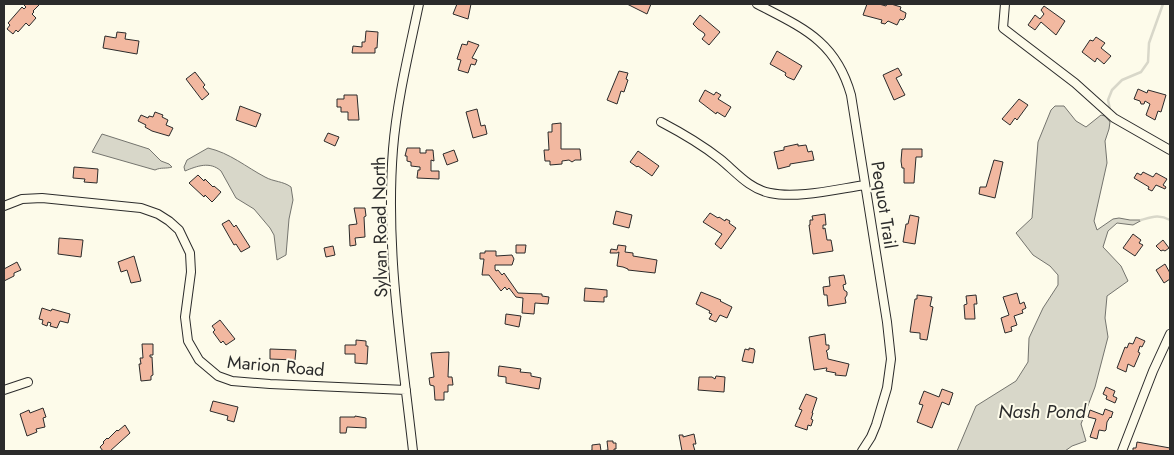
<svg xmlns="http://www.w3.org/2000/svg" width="1174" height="455" font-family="Jost,sans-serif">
	<rect width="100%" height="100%" fill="#fdfbea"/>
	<path fill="#d8d7c9" stroke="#74746e" d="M1055 106H1064L1076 121 1086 127 1101 115 1105 116 1110 122 1109 129 1105 141 1107 163 1094 221 1097 230 1113 219 1119 218 1130 220H1142L1133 225 1117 223 1108 231 1103 247 1121 266 1128 281 1107 296 1105 318 1108 337 1095 387 1081 424 1086 441 1072 446 1065 451H957L976 406 1016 381 1028 362 1029 338 1043 308 1058 285V275L1050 266 1033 255 1016 233 1032 218 1038 142 1051 110Z
		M102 134 149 149 161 161 169 164 172 167C166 169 161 167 155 170L92 152Z
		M208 148C230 153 246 167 265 177 274 182 283 181 291 187L293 200 289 219 286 255 277 260 274 235 270 228 254 209 236 198 221 171C210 161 197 166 185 171L184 167 187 160Z"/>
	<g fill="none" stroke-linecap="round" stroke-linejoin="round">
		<path stroke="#d8d7c9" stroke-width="2.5" d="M1110 109 1108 100 1112 90 1122 80 1141 72 1148 62 1149 43 1163 4
			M1141 220C1152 217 1159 214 1170 220"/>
	</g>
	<path fill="#f2b8a0" stroke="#2b2b2b" d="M25 4H40L33 11 34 12 32 14 36 18 29 26 26 23 18 32 16 30 13 34 7 29 10 25 8 23 22 7 24 9 26 7 24 5Z
		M457 4H471L468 19 453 14Z
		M627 4H651L647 14Z
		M867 4H879L886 6 887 4H891L901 7 900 10 906 13 905 18 903 20 900 19 897 25 888 21 885 24 881 23 882 20 863 15Z
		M1044 6 1065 21 1056 35 1041 22 1035 30 1028 25 1035 15 1040 19 1044 14 1041 10Z
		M700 15 720 32 709 45 702 39 705 35 704 33 698 29 693 24Z
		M366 31 378 32 377 48H375V53H352L353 46 362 47V42H365Z
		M117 32 126 33 125 39 139 41 137 54 103 48 105 36 116 38Z
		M1096 37 1105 43 1101 48 1111 56 1104 64 1097 58 1095 62 1082 52 1090 40 1093 41Z
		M468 41 479 45 472 58 477 60 475 65 471 64 468 73 458 70 461 60 457 59 462 44 467 45Z
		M777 51 802 66 794 80 787 77 785 75 786 73 770 64Z
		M898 68 902 75 896 78 905 95 894 100 883 75Z
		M619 71 628 73 626 79 628 80 624 92 621 91 617 104 607 100Z
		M195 72 205 85 203 87 209 94 202 100 186 79Z
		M1138 89 1147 93 1148 90 1166 95 1161 112 1158 111 1155 120 1146 115 1150 104 1145 101 1144 104H1141L1140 101 1134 99Z
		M705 90 714 95 716 92 721 95 718 99 731 107 725 117 717 112 716 114 699 101Z
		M344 95H357L359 120H348V112H341V107H337V99H344Z
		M1019 99 1028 105 1017 120 1015 118 1010 125 1002 119Z
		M240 106 261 114 256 127 236 120Z
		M477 109 481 126 485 125 487 134 473 138 466 112Z
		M155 112 163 115 162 117 168 120 166 125 173 128 169 136 152 131 145 127 146 125 138 121 141 115 148 118 149 116 153 117Z
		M561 123V149H580L581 160H575L572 162 569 160 562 161V164L550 165V161H545L544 150H549L548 132H552V124Z
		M328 133 339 137 335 146 324 141Z
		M798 144V146L806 145 808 152 812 151 814 160 790 164V166L778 169 774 152 784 150V147Z
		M407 148H420V153H426V150H433L434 161 431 160V171H439V179L417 178 418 170H420V167L411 166V162L407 161V156H405Z
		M902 149H922V157H916L914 183H904V168H902L901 161Z
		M454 150 458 161 447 165 443 154Z
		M638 151 659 166 652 176 638 166 637 167 630 162Z
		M994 160 1003 162 995 198 979 194 980 187H986Z
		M74 167 98 169 97 183 84 182 85 179 73 178Z
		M1143 172 1153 177 1156 173 1167 179 1163 185 1166 187 1165 189 1156 185 1152 191 1148 189 1149 187 1134 178 1137 173 1141 175Z
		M198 175 204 181 205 179 213 187 214 186 221 192 214 200 212 202 205 195 204 197 189 183Z
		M354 208H365L366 216 364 217 365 237 355 238 356 245 350 246 349 225 357 224Z
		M616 211 632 215 629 228 613 224Z
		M710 213 718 218 719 217 725 221 726 219 730 221 729 223 736 228 721 249 715 244 722 234 703 222Z
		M825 214 826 225H823V229L825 228 827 240H831L833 251 813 254 809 225H810V220H813L812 216Z
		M910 215 919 217 915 244 903 242 906 224H908Z
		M229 220 234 227 236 225 250 247 241 252 236 244 234 245 222 224Z
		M1133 234 1141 240 1139 243 1143 245 1135 256 1123 248Z
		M59 238 83 240 81 257 58 254Z
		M1163 240 1169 248 1165 251 1163 250 1161 251 1156 246Z
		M516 245H526L525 253H516Z
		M618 245 626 246 625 252 633 253V256L657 260 655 273 628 270V269L623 267 617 266 619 252 617 253H610L611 249 617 250Z
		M333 246 335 255 326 257 324 248Z
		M485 251H496V256L512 255 514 259 512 265H495V269L496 271 498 270 502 275 504 273 518 293 542 294V296L549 297 548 304 535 303 534 314 522 313 523 298 516 297 509 288 507 290 505 287 501 291 489 275H482L484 259H480V253H485Z
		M134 256 141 281 131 283 127 270 121 272 118 262Z
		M17 262 21 270 14 273V276L4 281V269Z
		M1165 264 1170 273V279L1164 283 1156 270Z
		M844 275 846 284 843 285 844 290 847 292V295L845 298 846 303 828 306 827 295H824L823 287 830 286 829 277Z
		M585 288 607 290V297H604V302L584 301Z
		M701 292 721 300 720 301 732 307 727 318 720 315 716 322 709 319 712 314 709 313 710 311 696 304Z
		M1017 293 1020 304 1024 302 1026 308 1022 310 1023 313 1014 316 1017 325 1011 327 1012 331 1005 333 1001 318 1009 315 1003 297Z
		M917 295 932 297 930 306 933 307 927 340 920 339V333L910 332 915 299H917Z
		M976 295 977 304H974L975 319H965L964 305 967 304 966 296Z
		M42 308 51 311 52 309 70 314 68 323 60 321 57 328 50 326 51 323 48 322 47 326 42 324 43 320 39 319Z
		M506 314 521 316 519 327 505 324Z
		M220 320 235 339 226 345 223 341 221 343 213 332 215 330 212 326Z
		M825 334 826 345H829V349L826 351 827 352 828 359 849 364 846 376 835 375 836 373 826 371 827 368H826L814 370 809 337Z
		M1136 337 1145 341 1142 347 1140 346 1138 352 1140 353 1134 367 1128 364 1126 372 1117 368 1125 347 1127 348 1129 343 1133 344Z
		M356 340 366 341V346H368L367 364 355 363V354H345V345H356Z
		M142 344H153V355H150V357H152L153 375 151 376V380L141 381 139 364H141L140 358H143Z
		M749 348 754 349 755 351 753 363 742 361 745 349 749 350Z
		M270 349 296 350 295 360 270 359Z
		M449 352 448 377H452L453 385H448V392H444V400H435L434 386 430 385 429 378 434 377 431 353Z
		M499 366 521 369 520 372 531 373V376L541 378 539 389 506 383V377L498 376Z
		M716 376 725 377 724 392 698 390 699 377H712L715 379Z
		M1106 387 1115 391 1113 396 1117 398 1115 403 1106 399 1107 396 1103 394Z
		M942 389 953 393 949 405 942 402 932 428 917 422 923 405 919 404 924 391 939 397Z
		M806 394 817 398 812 413H813L811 419 813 420 811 426 808 425 807 430 795 426 802 410 799 409Z
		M213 401 238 407 234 422 227 420 228 416 210 411Z
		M43 408 46 417 43 418 45 427 36 429 37 432 27 436 20 414 29 410 30 413Z
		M1105 409 1113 412 1111 418 1110 417 1107 422 1106 430 1105 431 1099 430 1097 439 1090 437 1096 419 1088 417 1090 410 1103 415Z
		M355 416 366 418V428L347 427 346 433H340V417H355Z
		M125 425 130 433 110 451H103L100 447 104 443 103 442 107 438 108 439 117 430 118 431Z
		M694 434 696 444H693L695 451H682L679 435H683V437Z
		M607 441H613V443H616V449H614V451H590L592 450V445L600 444 601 451 608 450Z
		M1137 442 1170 448V451H1133V448H1136Z"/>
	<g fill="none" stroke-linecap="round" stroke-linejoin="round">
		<defs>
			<path id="minor" d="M757 4C803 28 836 41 851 95L887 322 891 359 887 388 876 425 871 437 862 451
				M1005 4 1003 28 1075 83 1114 118 1170 150
				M661 122C682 133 701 144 720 159 735 171 749 189 770 193 797 199 837 189 865 185
				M4 206 22 199 42 198 141 208 158 214 169 221 179 230 190 253 191 272 185 317 188 341 199 360 218 376 232 381 270 384 406 390
				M4 390 28 382
				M413 451C402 352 385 250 393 149 397 100 409 52 419 4
				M1122 451 1153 371 1170 334"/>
		</defs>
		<use href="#minor" stroke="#2b2b2b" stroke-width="10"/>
		<use href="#minor" stroke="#fdfbea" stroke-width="8"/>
	</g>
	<g text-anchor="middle" stroke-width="4" stroke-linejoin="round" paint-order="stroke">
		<g font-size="18" fill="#2b2b2b" stroke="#fdfbea">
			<text transform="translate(884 205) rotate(81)" y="6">Pequot Trail</text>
			<text transform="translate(380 227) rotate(-91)" y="6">Sylvan Road North</text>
			<text transform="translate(276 366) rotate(5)" y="6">Marion Road</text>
		</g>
		<g font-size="19" font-style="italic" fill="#2b2b2b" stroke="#fdfbea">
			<text x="1042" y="418">Nash Pond</text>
		</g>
	</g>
	<rect width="1174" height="455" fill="none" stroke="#2b2b2b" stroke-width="10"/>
</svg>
